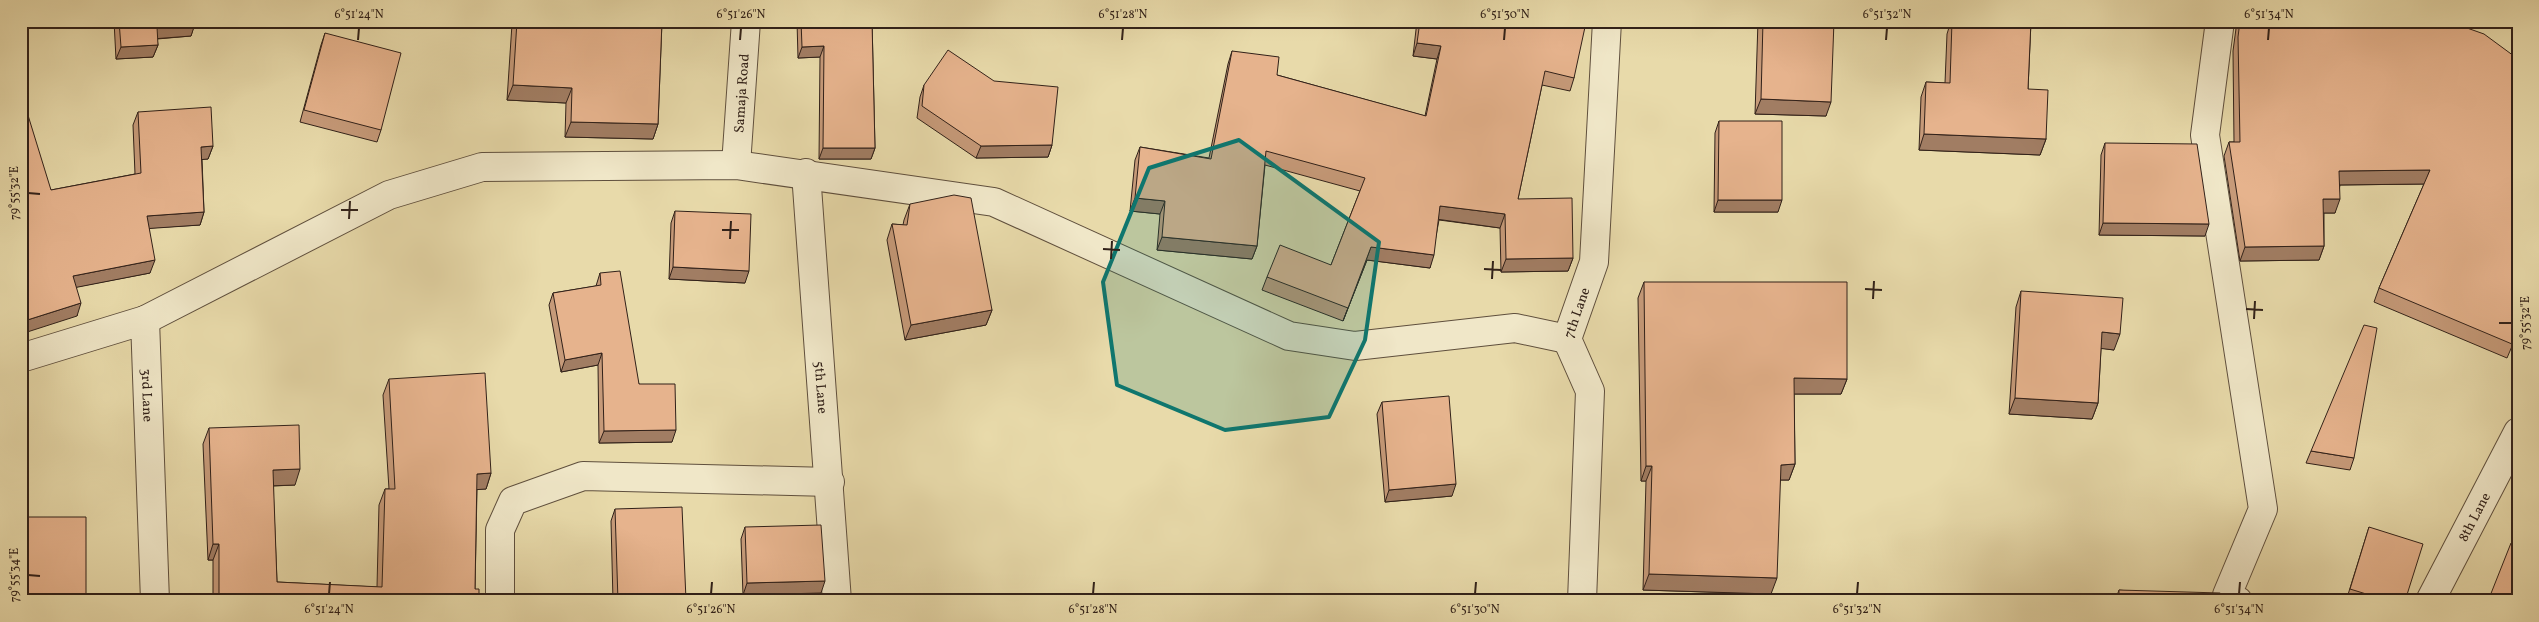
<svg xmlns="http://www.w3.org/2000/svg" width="2539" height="622" font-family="Vollkorn,serif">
	<rect width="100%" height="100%" fill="#e8daaa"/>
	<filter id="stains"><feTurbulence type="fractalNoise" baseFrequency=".004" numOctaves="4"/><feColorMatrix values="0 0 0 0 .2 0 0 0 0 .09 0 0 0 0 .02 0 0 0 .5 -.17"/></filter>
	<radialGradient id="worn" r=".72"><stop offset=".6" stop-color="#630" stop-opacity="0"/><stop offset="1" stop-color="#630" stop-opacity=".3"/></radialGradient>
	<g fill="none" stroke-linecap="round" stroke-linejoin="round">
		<defs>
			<g id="minor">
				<path d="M2220 21 2205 135 2263 509 2227 595 2238 601"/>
				<path id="s1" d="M736 165 746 21"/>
				<path id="s2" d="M806 173 837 601"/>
				<path d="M145 320 389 195 482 167 736 165 994 202 1289 336 1355 346 1515 328 1567 339"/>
				<path id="s3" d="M21 358 145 320 155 601"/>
				<path d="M500 601V530L513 501 583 476 830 482"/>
				<path id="s4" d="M1582 601 1590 391 1567 339 1594 262 1607 21"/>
				<path id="s5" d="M2430 601 2518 432"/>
			</g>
		</defs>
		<use href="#minor" stroke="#5f4f3d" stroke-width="30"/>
		<use href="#minor" stroke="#f0e7c8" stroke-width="28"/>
	</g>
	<path fill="#c69a79" stroke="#312119" d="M114 21H211L195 22 191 36 157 39 158 45 153 57 116 59Z
		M513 21H662L658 124 653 139 565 137 566 103 507 100 512 24Z
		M797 21H872L875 148 871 159H819L820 57 798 58Z
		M1417 21H1567L1574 78 1570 91 1542 85 1518 199 1573 258 1568 271 1501 272 1500 228 1439 220 1430 268 1367 260 1343 321 1262 290 1267 277 1331 265 1360 191 1265 165 1257 246 1252 259 1157 250 1160 214 1130 211 1135 160 1140 147 1209 158 1228 64 1232 51 1277 75 1425 116 1437 59 1413 56Z
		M1758 21H1834L1826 116 1755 114Z
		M1951 21H2031L2028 89 2046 139 2040 155 1919 150 1921 97 1926 82 1945 83 1947 34Z
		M2237 21H2470L2467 28 2518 59V332L2507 358 2374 302 2379 288 2424 184 2340 185 2335 213H2324V246L2319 260 2240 261 2224 156 2229 142H2234L2233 51Z
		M325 33 381 130 377 142 300 122 321 45Z
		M924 85 1052 145 1048 157 976 158 917 118 920 97Z
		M138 112 213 146 208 159H202L204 212 200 225 149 228 150 273 76 287 77 316 51 190 135 174 133 125Z
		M1719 121 1778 212H1714L1715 133Z
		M2105 143 2205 236 2099 235 2101 155Z
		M910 204 992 310 986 325 905 340 887 240 892 224 903 225 904 220Z
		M675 211 745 283 669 279 671 223Z
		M600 273 639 384 672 442 599 443 598 365 561 372 549 305 553 293 596 286Z
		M1644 282 1847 379 1841 394H1794L1795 464 1789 480H1780L1771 594 1643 590 1646 481H1641L1638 298Z
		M2021 291 2114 350 2101 348 2098 403 2092 419 2009 414 2016 307Z
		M389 379 491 473 486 489H477L475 589 479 601H213V560H208L203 444 209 428 295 485 273 486 277 582 377 587 379 505 385 489H389L383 395Z
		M1382 402 1452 496 1385 502 1377 414Z
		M2311 451 2354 458 2350 470 2306 463Z
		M615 509 686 600 685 601H613L611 521Z
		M745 527 821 593 743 595 741 539Z
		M2369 527 2405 601H2346Z
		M2119 590 2225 601H2115Z"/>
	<path fill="#a17d63" stroke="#312119" d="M195 24 191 36 152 39 157 27Z
		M1417 43 1441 46 1437 59 1413 56Z
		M158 45 153 57 116 59 121 47Z
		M824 46 820 57 798 58 802 47Z
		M513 85 572 88 566 103 507 100Z
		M1761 99 1831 102 1826 116 1755 114Z
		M571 122 658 124 653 139 565 137Z
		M1924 134 2046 139 2040 155 1919 150Z
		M1052 145 1048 157 976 158 981 146Z
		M213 146 208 159 197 160 201 147Z
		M823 148H875L871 159H819Z
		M2430 170 2425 184 2334 185 2339 171Z
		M1135 198 1165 201 1160 214 1130 211Z
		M2323 199H2340L2335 213H2318Z
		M1718 200H1782L1778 212H1714Z
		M1440 206 1505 214 1500 228 1436 219Z
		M204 212 200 225 142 229 147 216Z
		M2103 223 2209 224 2205 236 2099 235Z
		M1162 237 1257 246 1252 259 1157 250Z
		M2324 246 2319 260 2240 261 2245 247Z
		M1371 247 1434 255 1430 268 1367 260 1343 321Z
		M1573 258 1568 271 1501 272 1506 259Z
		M155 260 150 273 68 289 73 276Z
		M673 267 749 271 745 283 669 279Z
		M81 303 77 316 21 334V322Z
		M992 310 986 325 905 340 911 325Z
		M2102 332 2120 334 2114 350 2097 348Z
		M602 353 598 365 561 372 565 360Z
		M1794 378 1847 379 1841 394H1788Z
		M2015 398 2098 403 2092 419 2009 414Z
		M676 430 672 442 599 443 604 431Z
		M1795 464 1789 480H1775L1781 465Z
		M1646 466H1652L1646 481H1641Z
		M300 469 295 485 267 486 273 470Z
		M491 473 486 489 471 490 477 474Z
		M1456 484 1452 496 1385 502 1389 490Z
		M213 544H219L213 560H208Z
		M1649 574 1777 578 1771 594 1643 590Z
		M825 581 821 593 743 595 747 583Z"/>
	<path fill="#e6b38d" stroke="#312119" d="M119 21H195V24L157 27 158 45 121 47Z
		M517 21H662L658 124 571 122 572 88 513 85Z
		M801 21H872L875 148H823L824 46 802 47Z
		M1420 21H1567V23L1585 27 1574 78 1545 71 1518 199 1572 198 1573 258 1506 259 1505 214 1440 206 1434 255 1371 247 1348 308 1267 277 1280 245 1331 265 1365 178 1266 151 1257 246 1162 237 1165 201 1135 198 1140 147 1211 159 1232 51 1279 57 1277 75 1426 116 1441 46 1417 43Z
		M1763 21H1834L1831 102 1761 99Z
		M1952 21H2031L2028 89 2048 90 2046 139 1924 134 1926 82 1950 83Z
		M2240 21H2469L2467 28 2484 34 2518 59V330L2512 344 2379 288 2430 170 2339 171 2340 199H2323L2324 246 2245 247 2229 142H2240L2238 37Z
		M325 33 401 53 381 130 304 110Z
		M948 50 994 81 1058 87 1052 145 981 146 922 106 924 85Z
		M211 107 213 146 201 147 204 212 147 216 155 260 73 276 81 303 21 322V114L27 112 51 190 141 173 138 112Z
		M1719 121H1782V200H1718Z
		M2105 143 2197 144 2209 224 2103 223Z
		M954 195 971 198 992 310 911 325 892 224 907 225 910 204Z
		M675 211 751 214 749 271 673 267Z
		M620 271 639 384H675L676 430 604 431 602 353 565 360 553 293 601 285 600 273Z
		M1644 282H1847V379L1794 378 1795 464 1781 465 1777 578 1649 574 1652 466H1646Z
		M2021 291 2123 298 2120 334 2102 332 2098 403 2015 398Z
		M2364 325 2377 328 2354 458 2311 451Z
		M485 373 491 473 477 474 475 589H479V601H219V544H213L209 428 299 425 300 469 273 470 277 582 382 587 385 489H395L389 379Z
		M1449 396 1456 484 1389 490 1382 402Z
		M682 507 686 600 669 601H618L615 509Z
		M21 517H86V601H21Z
		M821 525 825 581 747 583 745 527Z
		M2369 527 2423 544 2405 601H2389L2350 589Z
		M2511 543 2518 546V601H2488Z
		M2119 590 2220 593 2225 597V601H2119Z"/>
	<path fill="#0f766e" fill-opacity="0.2" stroke="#0f766e" stroke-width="4" stroke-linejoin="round" d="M1239 140 1379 242 1365 340 1329 417 1225 430 1117 385 1103 282 1149 168Z"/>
	<path fill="none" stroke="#312119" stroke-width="2" d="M358 40 359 28M740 40 741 28M1122 40 1123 28M1504 40 1505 28M1886 40 1887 28M2268 40 2269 28M28 193 40 194M341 210H358M349 219 350 201M722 230H739M730 239 731 221M1103 249 1120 250M1111 259 1112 241M1484 269 1501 270M1492 279 1493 261M1865 289 1882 290M1873 299 1874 281M2246 309 2263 310M2254 319 2255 301M2499 323H2512M28 575 40 576M329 594 330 582M711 594 712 582M1093 594 1094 582M1475 594 1476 582M1857 594 1858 582M2239 594 2240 582"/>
	<g text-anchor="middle" stroke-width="4.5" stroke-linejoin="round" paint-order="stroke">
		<g font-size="14" fill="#312119" stroke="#f0e7c8">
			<text dy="5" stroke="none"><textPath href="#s1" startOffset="72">Samaja Road</textPath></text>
			<text dy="5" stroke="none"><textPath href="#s4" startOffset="295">7th Lane</textPath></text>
			<text dy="5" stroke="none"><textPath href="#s2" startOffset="215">5th Lane</textPath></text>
			<text dy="5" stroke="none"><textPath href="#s3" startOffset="205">3rd Lane</textPath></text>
			<text dy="5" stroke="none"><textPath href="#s5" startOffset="95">8th Lane</textPath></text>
		</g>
	</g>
	<rect width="2539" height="622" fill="none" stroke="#e8daaa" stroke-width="55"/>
	<rect x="28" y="28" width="2484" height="566" fill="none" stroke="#312119" stroke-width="2"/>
	<g font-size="12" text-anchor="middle" fill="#312119">
		<text x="359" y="18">6°51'24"N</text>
		<text x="741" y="18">6°51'26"N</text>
		<text x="1123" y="18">6°51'28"N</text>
		<text x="1505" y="18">6°51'30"N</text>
		<text x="1887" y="18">6°51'32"N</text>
		<text x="2269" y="18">6°51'34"N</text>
		<text transform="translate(14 193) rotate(-90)" y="4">79°55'32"E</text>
		<text transform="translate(2525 323) rotate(-90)" y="4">79°55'32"E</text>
		<text transform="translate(14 575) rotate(-90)" y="4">79°55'34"E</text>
		<text x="329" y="613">6°51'24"N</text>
		<text x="711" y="613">6°51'26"N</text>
		<text x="1093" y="613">6°51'28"N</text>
		<text x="1475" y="613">6°51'30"N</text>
		<text x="1857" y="613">6°51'32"N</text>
		<text x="2239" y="613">6°51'34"N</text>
	</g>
	<rect width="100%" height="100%" filter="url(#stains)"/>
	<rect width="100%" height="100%" fill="url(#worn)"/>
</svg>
